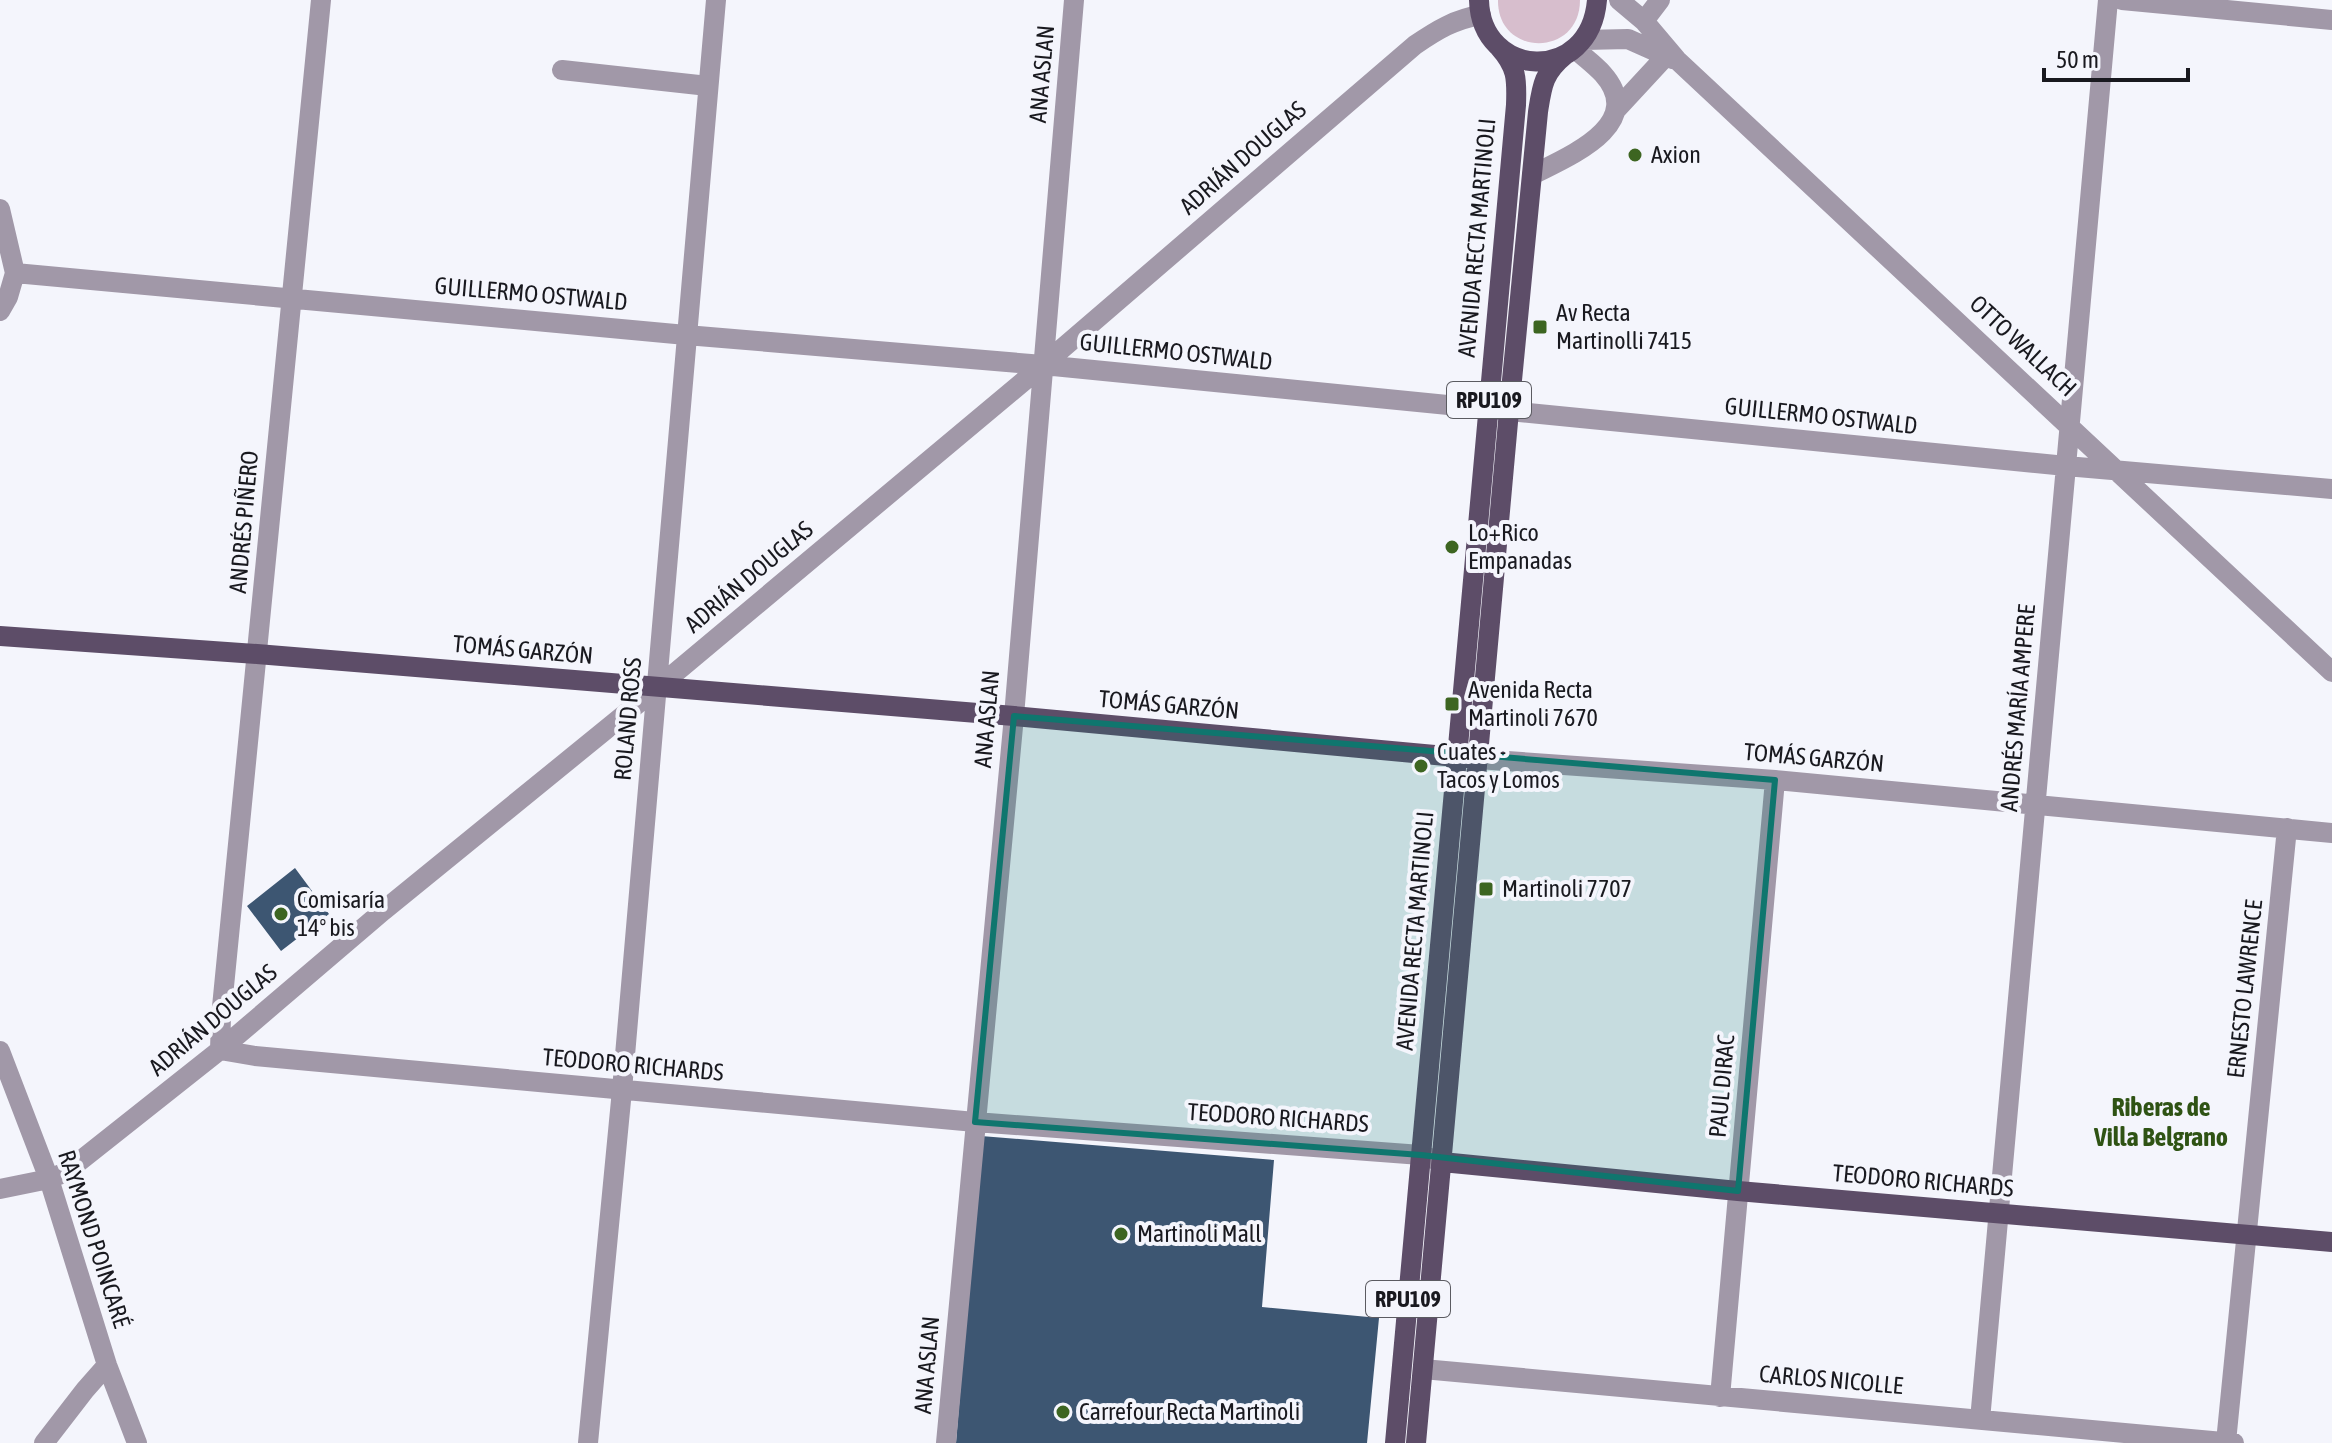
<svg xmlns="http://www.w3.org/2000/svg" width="2332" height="1443" font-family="'Asap Condensed',sans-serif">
	<rect width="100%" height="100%" fill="#f4f5fc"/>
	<path fill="#d7becd" d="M1498 0H1580C1580 58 1497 57 1498 0Z"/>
	<path fill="#3d5672" d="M295 868 329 914 281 951 247 906Z
		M981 1136 1274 1160 1262 1307 1379 1318 1367 1443H956Z"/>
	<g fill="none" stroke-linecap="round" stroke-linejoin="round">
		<path stroke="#a198a8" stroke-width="20" d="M1619 0 1644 21 1677 60 2332 672
			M2122 0 2332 20
			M1644 21 1660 0
			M1584 40 1628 39 1673 59
			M562 70 708 86
			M1616 110 1666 56
			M1532 175C1567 157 1648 125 1603 74 1595 65 1584 57 1575 49
			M0 209 15 273 8 297 0 311
			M15 273 686 335 1043 365 2066 466 2332 489
			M1478 759 1775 780 2332 833
			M220 1050 255 1056 975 1122 1421 1155 1442 1162
			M220 1050 221 1017 321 0
			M0 1051 49 1179 107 1365 137 1443
			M0 1189 49 1179 66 1172 220 1050 383 911 657 688 1043 365 1415 45C1437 30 1455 19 1481 15
			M1423 1369 2234 1443
			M1720 1397 1775 780
			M1980 1420 2108 0
			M2226 1442 2287 828
			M44 1443 85 1390 107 1365
			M588 1443 622 1090 716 0
			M946 1443 1014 716 1074 0"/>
		<path stroke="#5d4d68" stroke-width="20" d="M1479 0C1481 79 1590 85 1597 0
			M0 636 257 654 1014 716 1478 759
			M1442 1162 1738 1191 2332 1242
			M1395 1443 1516 105C1517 79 1517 67 1499 47
			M1416 1443 1509 411 1538 112C1542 86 1543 73 1565 55"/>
	</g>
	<path fill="#0f766e" fill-opacity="0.2" stroke="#0f766e" stroke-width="6" stroke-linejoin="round" d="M1014 716 1775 780 1738 1191 1421 1155 975 1122Z"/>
	<g fill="#3d6521" stroke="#f4f5fc" stroke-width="3">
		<circle cx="1635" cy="155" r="8"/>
		<rect x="1532" y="319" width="16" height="16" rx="4"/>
		<circle cx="1452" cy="547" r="8"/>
		<rect x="1444" y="696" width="16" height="16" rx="4"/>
		<circle cx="1421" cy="766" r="8"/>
		<rect x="1478" y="881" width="16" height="16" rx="4"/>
		<circle cx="281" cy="914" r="8"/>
		<circle cx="1121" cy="1234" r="8"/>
		<circle cx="1063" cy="1412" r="8"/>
	</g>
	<g text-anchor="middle" stroke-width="8" stroke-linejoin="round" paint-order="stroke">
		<g fill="#f4f5fc" stroke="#5b5b61" stroke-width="2">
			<rect x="1447" y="382" width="84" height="36" rx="6"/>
			<rect x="1366" y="1281" width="84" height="36" rx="6"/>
		</g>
		<g font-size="22" font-weight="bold" fill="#19191f">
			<text x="1489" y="408">RPU109</text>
			<text x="1408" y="1307">RPU109</text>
		</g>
		<g font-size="24" fill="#19191f" stroke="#f4f5fc">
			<text transform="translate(1042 74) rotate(-85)" y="8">ANA ASLAN</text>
			<text transform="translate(1243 158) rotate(-41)" y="8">ADRIÁN DOUGLAS</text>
			<text transform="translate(1477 238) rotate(-85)" y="8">AVENIDA RECTA MARTINOLI</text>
			<text transform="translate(531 294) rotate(5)" y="8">GUILLERMO OSTWALD</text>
			<text transform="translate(2023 346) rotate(43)" y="8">OTTO WALLACH</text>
			<text transform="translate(1176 352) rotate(6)" y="8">GUILLERMO OSTWALD</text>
			<text transform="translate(1821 416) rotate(6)" y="8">GUILLERMO OSTWALD</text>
			<text transform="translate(244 522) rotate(-85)" y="8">ANDRÉS PIÑERO</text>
			<text transform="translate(749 577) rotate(-40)" y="8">ADRIÁN DOUGLAS</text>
			<text transform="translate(523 650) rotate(5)" y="8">TOMÁS GARZÓN</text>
			<text transform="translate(1169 705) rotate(5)" y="8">TOMÁS GARZÓN</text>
			<text transform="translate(2018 708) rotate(-85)" y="8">ANDRÉS MARÍA AMPERE</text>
			<text transform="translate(628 719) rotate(-85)" y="8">ROLAND ROSS</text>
			<text transform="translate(987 719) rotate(-85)" y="8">ANA ASLAN</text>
			<text transform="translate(1814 758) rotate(5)" y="8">TOMÁS GARZÓN</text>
			<text transform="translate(1415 931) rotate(-85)" y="8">AVENIDA RECTA MARTINOLI</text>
			<text transform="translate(2245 989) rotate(-84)" y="8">ERNESTO LAWRENCE</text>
			<text transform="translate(213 1020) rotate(-40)" y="8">ADRIÁN DOUGLAS</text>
			<text transform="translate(633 1065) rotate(5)" y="8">TEODORO RICHARDS</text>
			<text transform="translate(1722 1086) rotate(-85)" y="8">PAUL DIRAC</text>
			<text transform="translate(1278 1118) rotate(4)" y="8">TEODORO RICHARDS</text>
			<text transform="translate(1923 1181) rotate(5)" y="8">TEODORO RICHARDS</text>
			<text transform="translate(94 1239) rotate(72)" y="8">RAYMOND POINCARÉ</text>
			<text transform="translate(927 1365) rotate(-85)" y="8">ANA ASLAN</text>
			<text transform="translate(1831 1380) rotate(5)" y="8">CARLOS NICOLLE</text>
		</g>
		<g font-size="24" fill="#19191f" stroke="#f4f5fc" text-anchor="start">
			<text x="1651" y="163">Axion</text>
			<text x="1556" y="321">Av Recta<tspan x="1556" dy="28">Martinolli 7415</tspan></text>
			<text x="1468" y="541">Lo+Rico<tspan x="1468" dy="28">Empanadas</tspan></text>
			<text x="1468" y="698">Avenida Recta<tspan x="1468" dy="28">Martinoli 7670</tspan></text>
			<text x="1437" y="760">Cuates -<tspan x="1437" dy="28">Tacos y Lomos</tspan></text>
			<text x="1502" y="897">Martinoli 7707</text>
			<text x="297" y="908">Comisaría<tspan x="297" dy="28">14º bis</tspan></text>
			<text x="1137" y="1242">Martinoli Mall</text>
			<text x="1079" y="1420">Carrefour Recta Martinoli</text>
		</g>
		<g font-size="26" font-weight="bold" fill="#2f5314" stroke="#f4f5fc">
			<text x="2161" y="1116">Riberas de<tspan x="2161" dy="30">Villa Belgrano</tspan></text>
		</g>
	</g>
	<path d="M2044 68v12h144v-12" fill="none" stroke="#19191f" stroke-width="4"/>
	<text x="2056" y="68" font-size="24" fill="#19191f" stroke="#f4f5fc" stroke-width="6" paint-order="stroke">50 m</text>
</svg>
